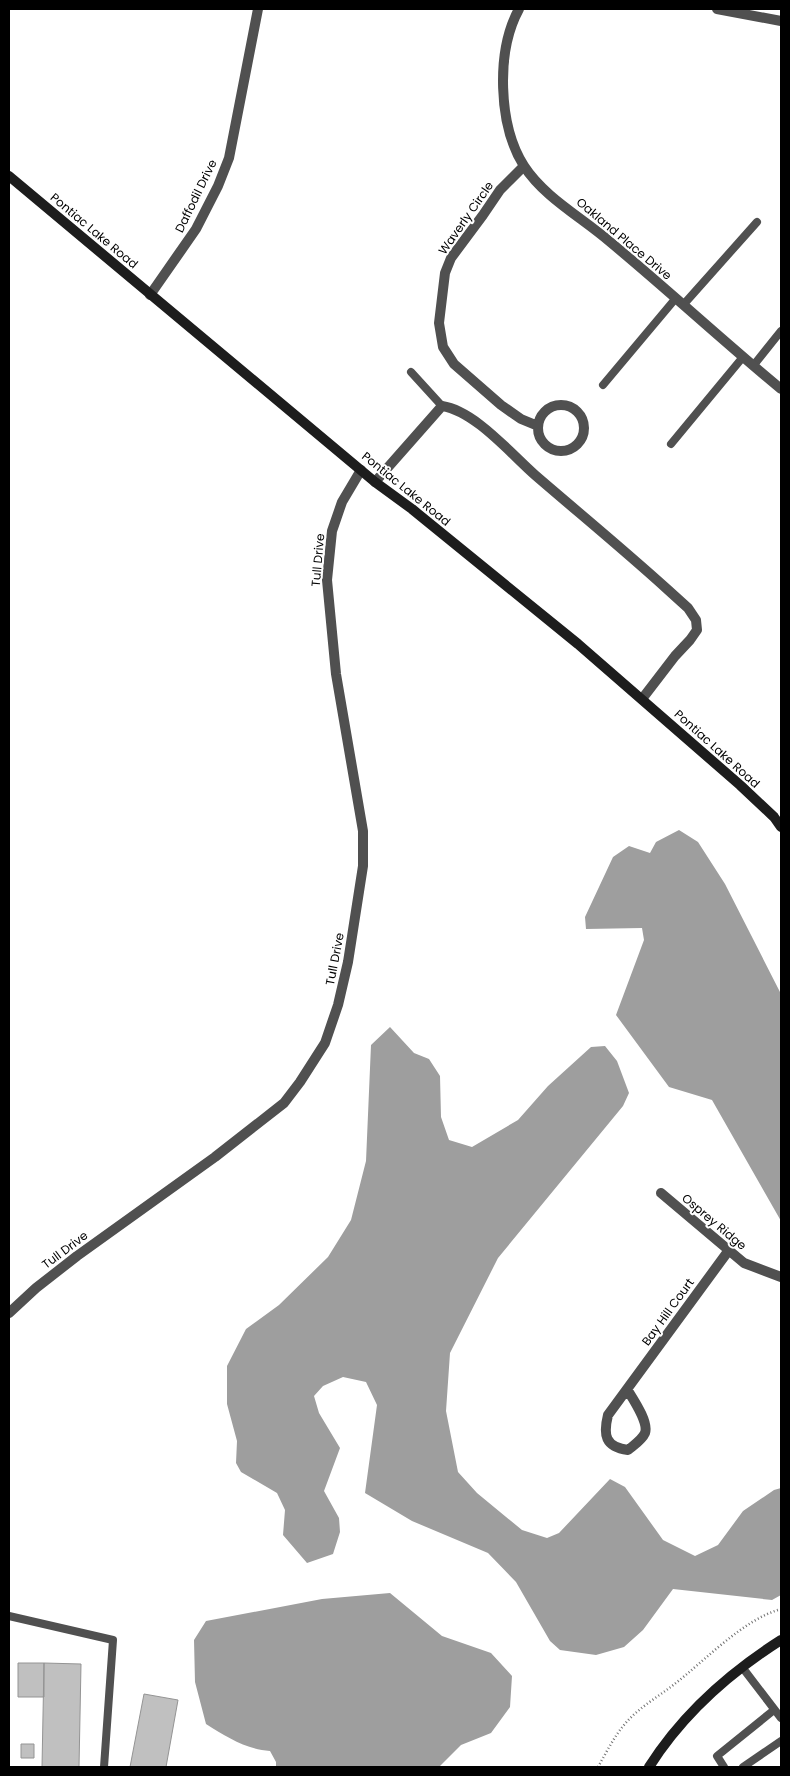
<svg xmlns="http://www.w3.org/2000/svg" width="790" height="1776" font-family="Poppins,sans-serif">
	<rect width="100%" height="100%" fill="#fff"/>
	<path fill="#9e9e9e" d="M679 830 698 842 725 884 781 994V1221L712 1100 669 1087 616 1015 644 940 642 928 586 929 585 917 613 857 629 846 650 853 656 842Z
		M390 1027 414 1053 429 1059 440 1076 441 1117 449 1140 472 1147 518 1120 548 1086 591 1047 605 1046 617 1061 629 1093 623 1106 498 1258 450 1353 446 1411 458 1472 477 1493 522 1530 547 1538 559 1533 610 1479 625 1487 663 1540 695 1556 718 1545 743 1511 774 1490 781 1488V1595L772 1600 673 1589 643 1630 624 1647 596 1655 560 1650 550 1641 516 1582 488 1553 412 1521 365 1493 377 1405 366 1382 343 1377 323 1386 314 1396 319 1413 340 1448 324 1491 339 1518 340 1532 333 1554 307 1563 283 1535 285 1510 277 1493 241 1472 236 1463 237 1441 227 1404V1366L246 1329 279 1305 328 1257 351 1220 366 1161 371 1045Z
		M390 1593 442 1636 491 1653 512 1676 510 1707 491 1733 461 1745 439 1767H276V1762L270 1751C245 1749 227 1737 206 1724L195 1682 194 1640 206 1621 322 1599Z"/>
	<path fill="#c0c0c0" stroke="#949494" d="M18 1663H44V1697H18Z
		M44 1663 81 1664 79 1767H42Z
		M144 1694 178 1700 166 1767H130Z
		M21 1744H34V1758H21Z"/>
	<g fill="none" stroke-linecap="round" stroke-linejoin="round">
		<path stroke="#727272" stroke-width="2.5" stroke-dasharray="1 2.5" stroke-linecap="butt" d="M598 1767C606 1753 614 1737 624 1725 637 1709 656 1698 672 1686 705 1661 742 1620 781 1609"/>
		<path stroke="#505050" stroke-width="8" d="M684 304 757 222
			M753 366 781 331
			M411 372 442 406
			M603 385 676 298
			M671 444 743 357
			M9 1616 113 1640 104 1767
			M742 1667 781 1718
			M724 1767 717 1756 774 1710
			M743 1767 781 1741"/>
		<path stroke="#505050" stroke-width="10" d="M519 9C496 51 498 125 524 166 544 197 581 217 609 241 667 289 723 341 781 389
			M717 9 781 21
			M524 166 500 190 483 215 451 258 445 273 439 323 443 347 454 364 501 405 521 419 538 426
			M150 295 196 229 218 186 229 158 258 9
			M538 428a23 23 0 1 1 46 0a23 23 0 1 1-46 0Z
			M375 482 442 406C475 411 510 453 535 475 579 513 624 550 667 589L688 608 696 620 697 630 690 640 675 656 642 699
			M661 1193 744 1263 781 1277
			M9 1313 36 1288 77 1256 215 1157 284 1103 300 1082 325 1043 338 1005 348 962 363 866V831L336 674 327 580 332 531 342 502 361 470
			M627 1389C633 1399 649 1422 645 1433 642 1440 634 1445 628 1450 605 1447 603 1435 608 1415L729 1250"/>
		<path stroke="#1d1d1d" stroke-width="10" d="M9 176 375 482 412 509 578 644 740 785 774 817 781 827
			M649 1767C682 1715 729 1673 781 1640"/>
	</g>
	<g text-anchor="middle" stroke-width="4" stroke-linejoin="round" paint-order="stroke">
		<g font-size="12" fill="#000" stroke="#fff">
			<text transform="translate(196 196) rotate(-64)" y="4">Daffodil Drive</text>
			<text transform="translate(466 218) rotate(-55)" y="4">Waverly Circle</text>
			<text transform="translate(94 231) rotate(40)" y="4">Pontiac Lake Road</text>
			<text transform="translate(624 239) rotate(40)" y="4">Oakland Place Drive</text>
			<text transform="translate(406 489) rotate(39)" y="4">Pontiac Lake Road</text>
			<text transform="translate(318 560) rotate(-85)" y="4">Tull Drive</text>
			<text transform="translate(717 749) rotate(42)" y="4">Pontiac Lake Road</text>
			<text transform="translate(335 959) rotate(-79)" y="4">Tull Drive</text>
			<text transform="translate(714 1222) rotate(40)" y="4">Osprey Ridge</text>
			<text transform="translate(65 1250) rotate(-37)" y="4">Tull Drive</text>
			<text transform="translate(668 1312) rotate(-54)" y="4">Bay Hill Court</text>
		</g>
	</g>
	<rect width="790" height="1776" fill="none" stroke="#000000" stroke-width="20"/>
</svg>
